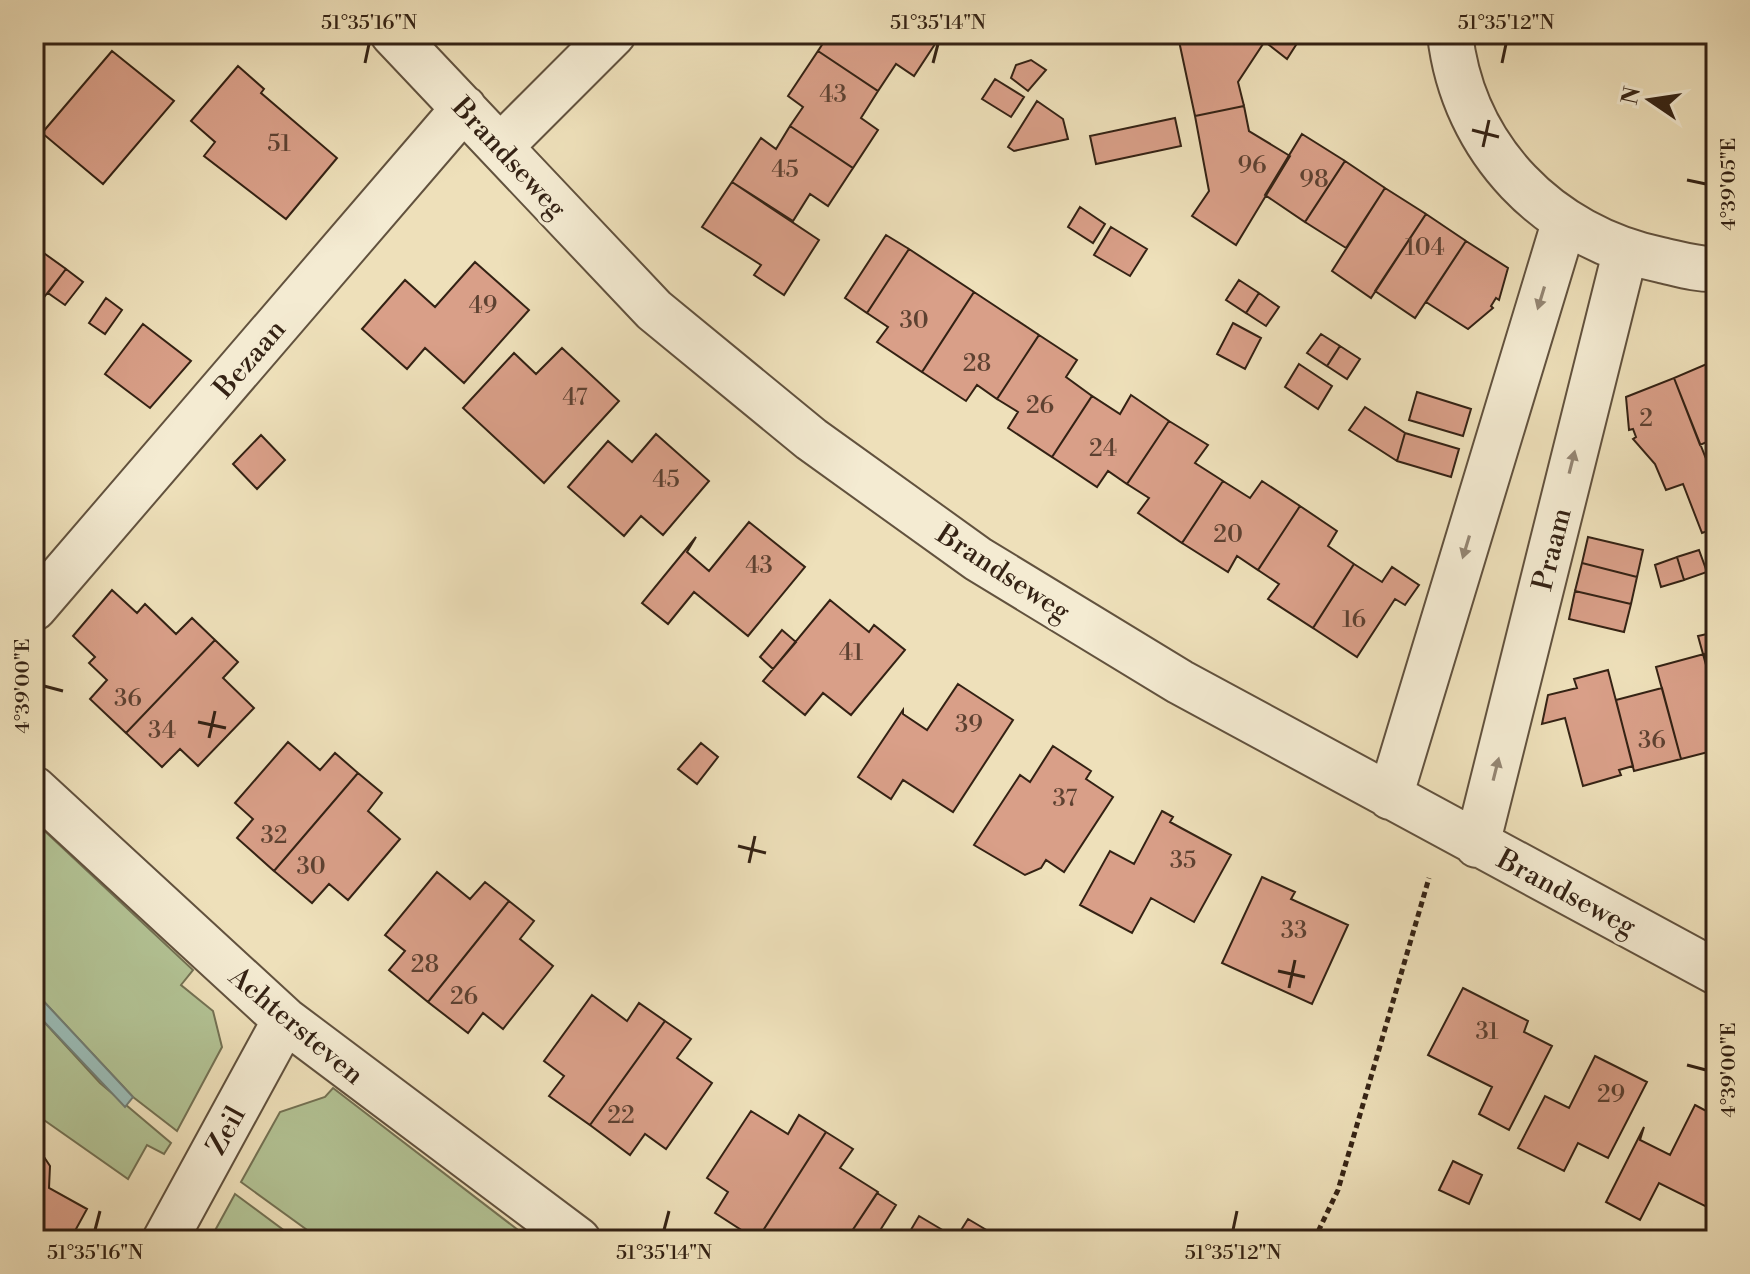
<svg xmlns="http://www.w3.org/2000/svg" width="1750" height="1274" font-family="'Libre Bodoni',serif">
	<rect width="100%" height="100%" fill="#eee0ba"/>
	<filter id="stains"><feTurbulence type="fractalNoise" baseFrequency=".0025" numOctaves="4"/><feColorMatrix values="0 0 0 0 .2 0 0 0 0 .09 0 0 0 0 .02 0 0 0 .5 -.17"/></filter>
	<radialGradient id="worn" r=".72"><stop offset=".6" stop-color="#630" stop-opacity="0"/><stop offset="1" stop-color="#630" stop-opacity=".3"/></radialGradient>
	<path fill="#b3c395" stroke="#747254" stroke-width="2" d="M34 821 193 970 181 985 213 1011 222 1047 177 1131 133 1097 34 991Z
		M34 1011 100 1083 171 1143 164 1154 147 1145 128 1179 34 1113Z
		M333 1088 531 1240H321L241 1182 280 1112 325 1097Z
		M235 1194 297 1240H218L212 1236Z"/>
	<path fill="#9bbcb6" stroke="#727e75" stroke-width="2" d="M34 991 133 1097 125 1107 34 1011Z"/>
	<path fill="#d99f88" stroke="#342214" stroke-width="2" d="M829 34H933L939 38 914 76 896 64 878 91 818 51Z
		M1167 34H1255L1265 41 1238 82 1244 106 1195 116 1179 41Z
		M1255 34H1303L1287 59Z
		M112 51 174 101 103 184 42 133Z
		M818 51 878 91 861 118 878 130 853 168 790 126 803 107 788 96Z
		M1031 60 1046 70 1028 91 1011 78 1016 65Z
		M238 66 264 89 261 93 337 158 286 219 204 156 215 142 191 121Z
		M995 79 1024 97 1011 117 982 99Z
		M1037 101 1063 119 1068 139 1014 151 1008 147Z
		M1244 106 1249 131 1290 156 1236 245 1192 216 1209 191 1195 116Z
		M1175 118 1181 146 1096 164 1090 136Z
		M790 126 853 168 828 206 810 194 793 221 732 182 761 138 776 149Z
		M1302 134 1345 161 1305 222 1265 195Z
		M1345 161 1385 188 1346 248 1305 222Z
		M732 182 819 240 784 295 754 275 761 265 702 227Z
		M1385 188 1426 214 1371 298 1332 271Z
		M1080 207 1105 224 1093 243 1068 227Z
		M1426 214 1466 241 1415 318 1375 291Z
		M1111 227 1147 249 1130 276 1094 255Z
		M886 235 909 249 867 313 845 298Z
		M1466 241 1508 268 1499 300 1496 298 1491 306 1493 308 1468 329 1426 302Z
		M34 246 66 269 34 310Z
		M909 249 974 292 922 372 877 342 888 327 867 313Z
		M475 262 529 310 464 383 425 348 407 369 362 329 405 280 435 307Z
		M66 269 83 282 65 305 48 293Z
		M1239 280 1259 293 1246 313 1226 300Z
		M974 292 1039 335 997 399 977 385 966 401 922 372Z
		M1259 293 1279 307 1266 326 1246 313Z
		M106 298 122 310 105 334 89 323Z
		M1233 323 1261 338 1245 369 1217 354Z
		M143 324 191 361 150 408 105 374Z
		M1321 334 1340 346 1327 366 1307 353Z
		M1039 335 1077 360 1066 377 1092 396 1052 457 1008 428 1018 412 997 399Z
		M1340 346 1360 359 1347 379 1327 366Z
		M562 348 619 401 544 483 463 408 514 353 536 374Z
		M1716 360V438L1700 445 1674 378Z
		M1299 364 1332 386 1318 409 1285 387Z
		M1674 378 1716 484V528L1702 533 1683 484 1666 490 1655 464 1633 439 1636 437 1633 429 1629 430 1626 397Z
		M1417 392 1471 409 1463 436 1409 420Z
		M1131 395 1169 421 1127 484 1108 471 1097 487 1052 457 1092 396 1120 414Z
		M1365 407 1405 433 1397 461 1349 430Z
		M1169 421 1208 445 1195 463 1223 481 1182 543 1138 513 1149 498 1127 484Z
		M1405 433 1459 449 1451 477 1397 461Z
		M656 434 709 481 663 535 641 516 624 536 568 487 608 441 632 462Z
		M261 435 285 460 257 489 233 464Z
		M1223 481 1250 498 1262 481 1300 506 1258 570 1237 556 1228 572 1182 543Z
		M1300 506 1337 531 1328 546 1354 564 1313 628 1268 599 1279 584 1258 570Z
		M749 522 805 567 748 636 694 592 668 624 642 603 696 537 687 552 709 571Z
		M1588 537 1643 550 1637 577 1582 563Z
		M1699 550 1707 572 1684 580 1677 557Z
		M1677 557 1684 580 1661 587 1655 565Z
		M1582 563 1637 577 1631 604 1575 591Z
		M1354 564 1382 582 1392 567 1419 585 1405 605 1395 599 1357 657 1313 628Z
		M112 590 137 613 145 604 176 634 192 618 215 640 126 733 90 699 107 680 89 663 95 657 73 636Z
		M1575 591 1631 604 1624 632 1569 619Z
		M830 600 869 632 874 625 905 650 851 715 823 693 805 715 763 681Z
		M782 630 796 642 773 669 760 657Z
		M1716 632V701L1698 636Z
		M215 640 238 662 223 678 254 708 198 766 180 749 162 767 126 733Z
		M1704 654 1716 701V750L1681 759 1656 667Z
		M1608 670 1633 766 1619 770 1621 775 1583 786 1565 718 1542 724 1548 695 1577 688 1574 679Z
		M958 684 1013 720 953 812 903 780 891 799 858 777 903 710V714L927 730Z
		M1662 688 1681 759 1634 771 1616 700Z
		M288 742 320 770 335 753 358 773 274 871 237 838 253 819 235 803Z
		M701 743 718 757 697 784 678 769Z
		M1053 746 1091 771 1086 779 1113 797 1064 872 1046 860 1041 868 1025 875 974 845 1020 775 1030 782Z
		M358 773 382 793 368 811 400 839 348 900 329 884 312 903 274 871Z
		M1162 811 1173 817 1170 822 1231 855 1194 922 1151 898 1132 933 1080 905 1110 851 1134 864Z
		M437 872 470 899 485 882 509 901 428 1002 389 970 405 951 385 935Z
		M1262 877 1295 892 1291 899 1348 925 1312 1004 1222 963Z
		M509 901 534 921 520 939 553 966 503 1029 483 1013 468 1033 428 1002Z
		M1463 988 1528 1021 1524 1032 1552 1046 1509 1130 1479 1114 1492 1087 1428 1055Z
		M592 995 627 1021 639 1003 665 1021 590 1125 549 1096 564 1076 544 1061Z
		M665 1021 691 1039 677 1058 712 1083 666 1149 645 1134 630 1155 590 1125Z
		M1595 1056 1647 1082 1608 1158 1578 1143 1564 1171 1518 1148 1545 1096 1569 1108Z
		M1695 1105 1716 1116V1204L1713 1210 1659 1183 1640 1220 1606 1202 1644 1127 1640 1140 1670 1155Z
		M751 1111 788 1134 799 1115 826 1132 757 1240 715 1213 728 1192 707 1178Z
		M826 1132 853 1149 840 1168 878 1192 846 1240H757Z
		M34 1151 44 1157 50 1166 49 1188 87 1209 70 1240H34Z
		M1453 1161 1482 1175 1469 1204 1439 1190Z
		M877 1193 896 1205 874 1240H846Z
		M919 1216 956 1238 968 1219 995 1235 992 1240H905Z"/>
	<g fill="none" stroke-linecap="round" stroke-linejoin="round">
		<defs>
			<path id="minor" d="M393 34 654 310 811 439 978 559 1180 682 1716 972
				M1450 34C1463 150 1549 237 1661 260 1679 264 1698 270 1716 269
				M501 146 613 34
				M34 608 464 108
				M34 789 285 1020 578 1240
				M1390 797 1564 223
				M1477 845 1625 253
				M165 1240 285 1020"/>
		</defs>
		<use href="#minor" stroke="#62523e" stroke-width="48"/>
		<path stroke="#342214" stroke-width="5" stroke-dasharray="6 4" stroke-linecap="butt" d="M1314 1240 1338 1190 1429 878"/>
		<use href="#minor" stroke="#f4ebd2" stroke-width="44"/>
	</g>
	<defs><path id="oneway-solid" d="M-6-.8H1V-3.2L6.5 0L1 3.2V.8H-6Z" transform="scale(2)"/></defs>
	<g fill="#948673">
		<use href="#oneway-solid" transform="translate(1541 298) rotate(107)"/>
		<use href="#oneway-solid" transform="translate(1572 462) rotate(-76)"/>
		<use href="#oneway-solid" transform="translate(1466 547) rotate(107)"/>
		<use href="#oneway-solid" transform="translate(1496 769) rotate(-76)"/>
	</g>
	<path fill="none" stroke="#342214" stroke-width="3" d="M365 63 369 44M933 63 938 44M1502 63 1506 44M1472 130 1499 137M1483 147 1489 120M1687 180 1706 184M44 686 63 691M198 722 226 728M209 738 215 711M738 846 766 853M749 863 755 836M1278 971 1305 977M1289 988 1295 960M1687 1065 1706 1070M95 1230 100 1211M664 1230 669 1211M1233 1230 1237 1211"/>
	<g text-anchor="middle" stroke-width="7" stroke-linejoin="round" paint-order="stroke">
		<g font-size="24" fill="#5d4131">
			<text x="833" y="102">43</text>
			<text x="279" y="151">51</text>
			<text x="1252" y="173">96</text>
			<text x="785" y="177">45</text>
			<text x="1314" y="187">98</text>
			<text x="1425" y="255">104</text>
			<text x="483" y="313">49</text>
			<text x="914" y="328">30</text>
			<text x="977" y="371">28</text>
			<text x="575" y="405">47</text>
			<text x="1040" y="413">26</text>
			<text x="1646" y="426">2</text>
			<text x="1103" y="456">24</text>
			<text x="666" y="487">45</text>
			<text x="1228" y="542">20</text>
			<text x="759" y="573">43</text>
			<text x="1354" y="627">16</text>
			<text x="851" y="660">41</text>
			<text x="128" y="706">36</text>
			<text x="969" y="732">39</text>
			<text x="162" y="738">34</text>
			<text x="1652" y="748">36</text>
			<text x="1065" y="806">37</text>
			<text x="274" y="843">32</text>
			<text x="1183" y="868">35</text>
			<text x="311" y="874">30</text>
			<text x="1294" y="938">33</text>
			<text x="425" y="972">28</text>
			<text x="464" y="1004">26</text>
			<text x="1487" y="1039">31</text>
			<text x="1611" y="1102">29</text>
			<text x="621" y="1123">22</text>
		</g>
		<g font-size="28" fill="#342214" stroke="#f4ebd2">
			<text transform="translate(510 157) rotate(47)" y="10">Brandseweg</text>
			<text transform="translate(249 358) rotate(-49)" y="10">Bezaan</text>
			<text transform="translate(1551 549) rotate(-76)" y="10">Praam</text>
			<text transform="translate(1004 572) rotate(33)" y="10">Brandseweg</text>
			<text transform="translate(1567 892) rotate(28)" y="10">Brandseweg</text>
			<text transform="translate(297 1025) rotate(40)" y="10">Achtersteven</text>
			<text transform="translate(225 1130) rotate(-61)" y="10">Zeil</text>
		</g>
	</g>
	<rect width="1750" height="1274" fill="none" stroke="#eee0ba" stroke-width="88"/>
	<g transform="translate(1650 100) rotate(283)" stroke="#f4ebd2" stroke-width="6" paint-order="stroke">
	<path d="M0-6L14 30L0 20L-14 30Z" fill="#342214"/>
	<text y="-12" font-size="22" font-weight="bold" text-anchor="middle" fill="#342214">N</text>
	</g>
	<rect x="44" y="44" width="1662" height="1186" fill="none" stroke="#342214" stroke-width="3"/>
	<g font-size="20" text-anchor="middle" fill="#342214">
		<text x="369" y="29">51°35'16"N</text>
		<text x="938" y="29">51°35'14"N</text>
		<text x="1506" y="29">51°35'12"N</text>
		<text transform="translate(1728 184) rotate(-90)" y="7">4°39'05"E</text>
		<text transform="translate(22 686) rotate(-90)" y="7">4°39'00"E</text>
		<text transform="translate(1728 1070) rotate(-90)" y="7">4°39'00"E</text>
		<text x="95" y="1259">51°35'16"N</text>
		<text x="664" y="1259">51°35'14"N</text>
		<text x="1233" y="1259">51°35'12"N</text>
	</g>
	<rect width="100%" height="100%" filter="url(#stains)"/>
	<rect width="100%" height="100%" fill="url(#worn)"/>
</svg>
